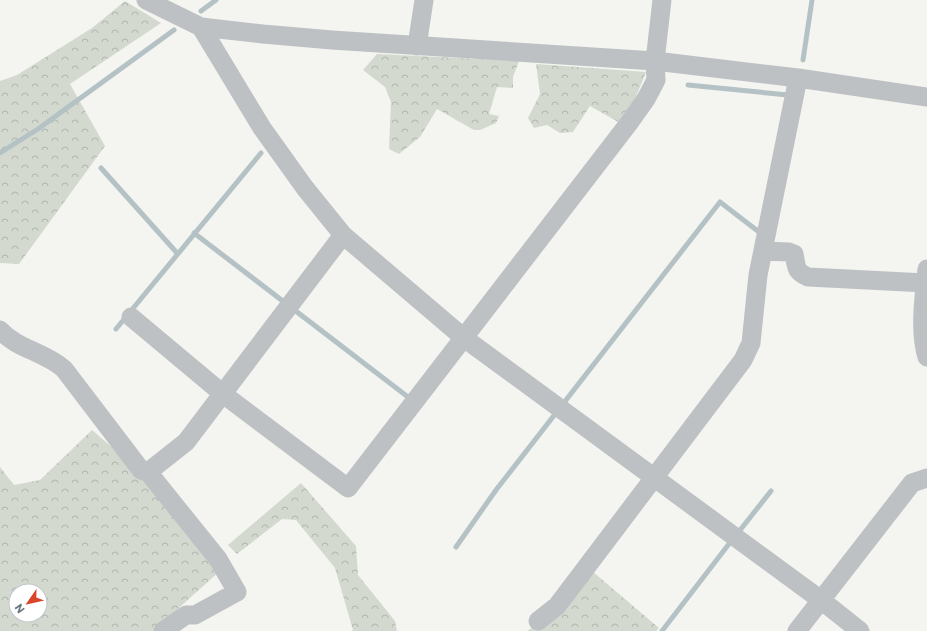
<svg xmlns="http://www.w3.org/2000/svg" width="927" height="631" font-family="Commissioner,sans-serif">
	<defs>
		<pattern id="forest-crowns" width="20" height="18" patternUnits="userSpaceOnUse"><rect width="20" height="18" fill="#d4d9d0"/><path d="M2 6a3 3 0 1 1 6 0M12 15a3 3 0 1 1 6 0" fill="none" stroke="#b0b5ae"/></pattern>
	</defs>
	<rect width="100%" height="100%" fill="#f4f4f0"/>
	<path fill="url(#forest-crowns)" fill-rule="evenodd" d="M125 1 161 23 70 84 105 146 19 264 0 263V81L17 75 92 28Z
		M377 54 519 61 513 77V88L497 87 489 114 499 116 496 123 480 130H474L437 109 420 137 399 154 389 149 391 102 385 87 363 70Z
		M536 64 646 72 635 99 620 123 590 106 573 132 560 133 547 125 534 128 528 118 540 94Z
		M92 430 122 456 220 571 153 631H0V467L14 485 40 480ZM16 591H40V615H16Z
		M301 483 356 546 358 575 395 621 397 631H352L353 630 335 568 296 520 282 519 237 554 228 545Z
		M592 571 659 628 656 631H527L550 617Z"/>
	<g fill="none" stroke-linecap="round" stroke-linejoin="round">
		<path stroke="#b4c2c5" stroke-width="5" d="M201 11 216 0
			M803 60 812 0
			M688 85 788 95V97
			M0 153 38 129 174 30
			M101 168 177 253
			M194 233 408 397
			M116 329 261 153
			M737 534 771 491
			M456 547 496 490 720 202 759 232 760 228
			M662 631 732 540"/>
		<path stroke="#bdc1c4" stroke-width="19" d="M146 0 201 27 263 34 332 40 655 61 798 78 927 97
			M201 27 262 128 305 188 343 235 464 338 821 600 860 631
			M417 46 424 0
			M763 251 789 252 794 254C797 266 794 271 808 277L926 283
			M927 269C924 295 919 332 927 357
			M131 317 223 394 348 488 629 123 646 99 656 80 655 61 662 0
			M0 330C17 349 45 352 64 369L141 470 148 472 218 559 237 592 195 615H186L163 631
			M148 472 186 442 343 235
			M538 621 557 606 743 360 751 343 758 275 798 78
			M797 631 912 483 927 478"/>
	</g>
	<g transform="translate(28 603) rotate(236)"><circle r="19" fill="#ffffff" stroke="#c1c8cc"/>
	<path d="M0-3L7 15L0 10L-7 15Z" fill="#d9442b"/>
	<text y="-6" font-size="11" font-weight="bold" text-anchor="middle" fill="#657680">N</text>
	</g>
</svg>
